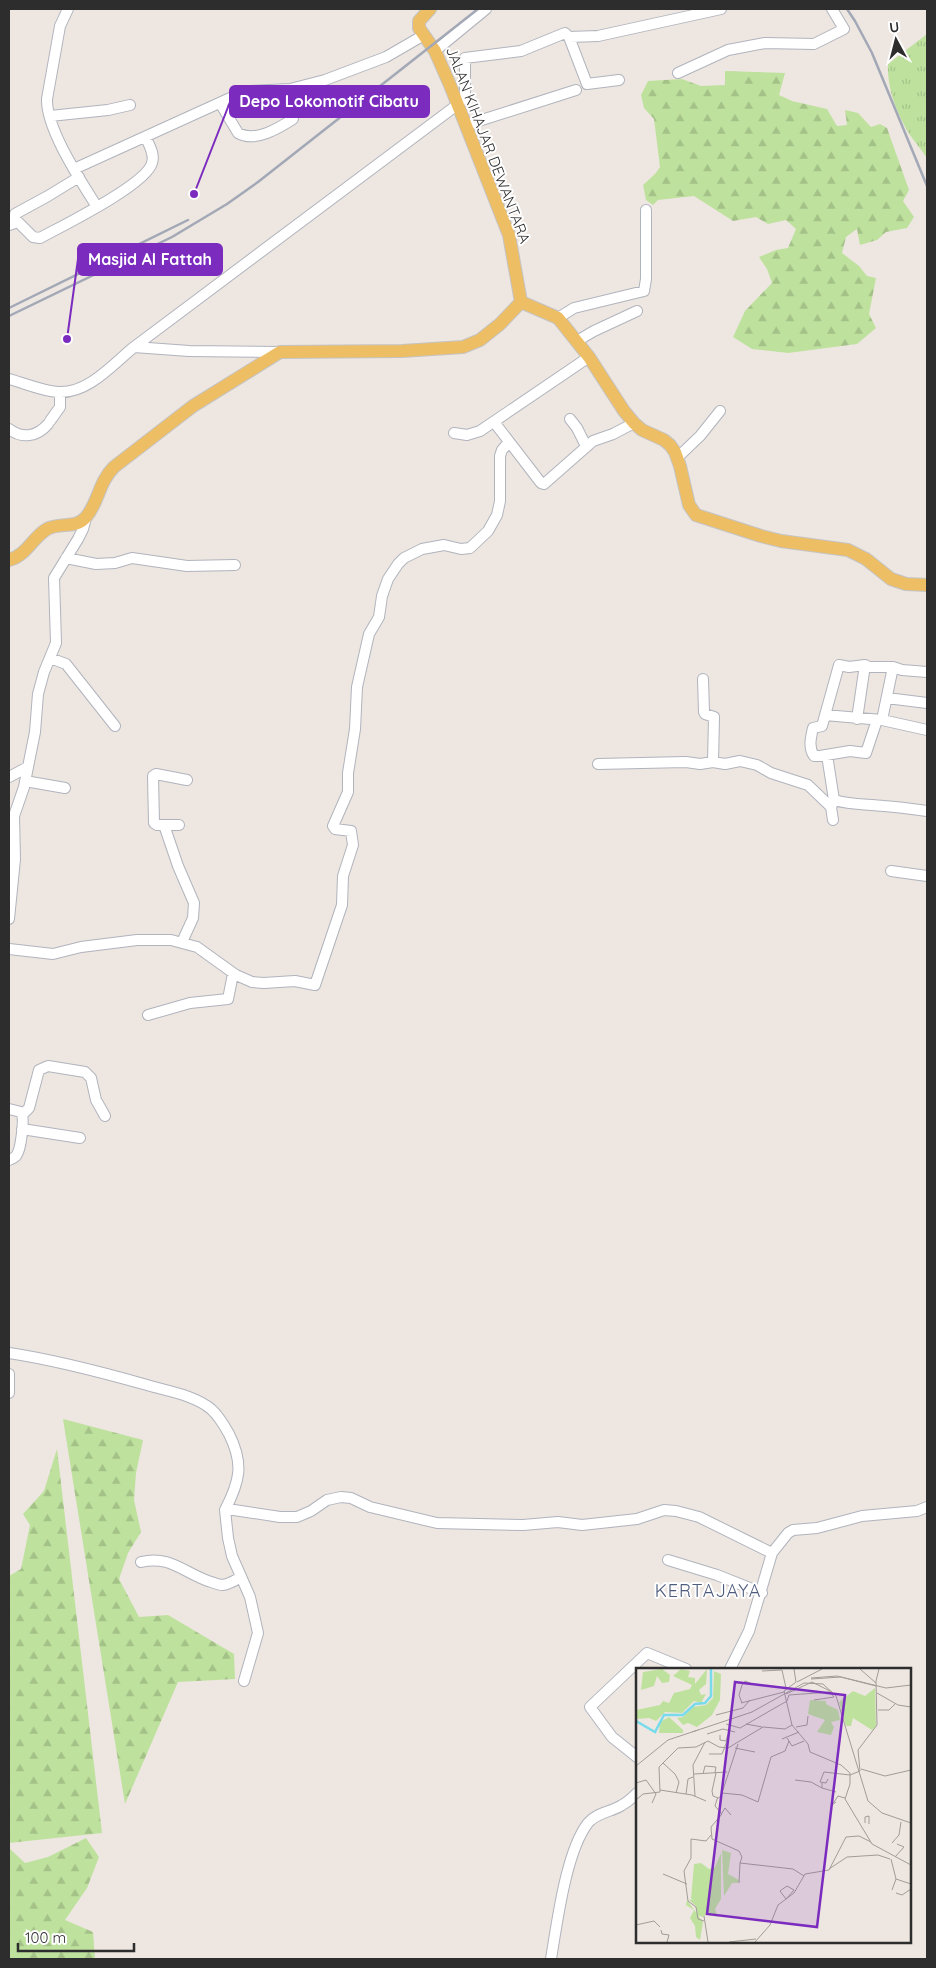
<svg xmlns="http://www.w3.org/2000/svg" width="936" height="1968" font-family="Quicksand,sans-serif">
	<defs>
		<pattern id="grass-tufts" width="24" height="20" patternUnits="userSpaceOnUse" patternTransform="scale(1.25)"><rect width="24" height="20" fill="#bee29e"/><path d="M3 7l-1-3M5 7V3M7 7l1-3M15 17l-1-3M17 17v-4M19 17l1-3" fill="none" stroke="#a4c288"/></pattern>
		<pattern id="forest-firs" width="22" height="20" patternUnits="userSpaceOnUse" patternTransform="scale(1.25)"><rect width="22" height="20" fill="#bee29e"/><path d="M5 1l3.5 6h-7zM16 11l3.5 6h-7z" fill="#a4c288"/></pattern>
	</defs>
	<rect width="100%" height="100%" fill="#eee6e0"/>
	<path fill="url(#grass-tufts)" d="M927 34V158C922 150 915 143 910 135 897 114 887 89 888 64Z"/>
	<path fill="url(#forest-firs)" d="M725 71 785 73 779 95 792 101 827 109 837 126 847 125 845 110 858 113 871 127 880 124 887 128 909 190 903 201 914 217 907 228 886 232 877 240 860 245 857 229 846 237 842 253 859 266 867 276 876 278 869 314 876 328 857 344 788 353 752 349 733 337 745 311 772 283 767 269 759 257 776 250 788 248 796 229 786 220 768 224 756 217 733 221 694 196 658 200 653 205 646 200 643 185 655 174 660 167 654 119 644 108 641 95 648 81 682 79 701 86 725 85Z
		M63 1419 143 1440 136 1473 134 1500 141 1532 128 1553 119 1579 139 1617 168 1615 234 1654 235 1679 178 1682 125 1804Z
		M57 1449 102 1833 9 1843V1576L21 1569 30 1525 23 1514 44 1491Z
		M86 1838 99 1857 87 1888 65 1920 93 1932 95 1959H9V1848L25 1863 48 1857Z"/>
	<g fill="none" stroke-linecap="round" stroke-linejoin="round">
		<defs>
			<path id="minor" d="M68 9 60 26 47 99C46 129 81 181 97 207
				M569 37 587 84 619 80
				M435 51 486 9
				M678 73 728 50 765 43 814 44 844 29 832 9
				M220 103 238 133C255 143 279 128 293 119
				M50 116 108 110 130 105
				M466 125 576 90
				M74 169 239 94 250 91 290 89 325 80 386 57 424 35
				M12 223 15 214 48 196 79 177
				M9 225 18 222 33 237 40 238C62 226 146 185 152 163 155 154 149 145 146 138
				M558 318 574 308 644 291 646 279V210
				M577 341 594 331 637 311
				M134 347 189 351 280 352
				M9 379C24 383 42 391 58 392 88 394 113 364 134 347L457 105 465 97V58L521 51 565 33 569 37 598 36 721 9
				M570 419 577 428 586 446
				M50 421 60 407V392
				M494 422 541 483 544 484 593 441 613 434 634 423
				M9 429C22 439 37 437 48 424
				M454 433 467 435 480 431 589 357
				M677 458 700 436 720 411
				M66 558 96 564 115 563 132 558 187 566 235 565
				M50 658 66 664 115 726
				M703 679 704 712 705 714 714 717 713 762
				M887 698 927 703
				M825 715 882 720 927 730
				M857 719 865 665
				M877 720 866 753 850 751 820 756H814C808 747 811 737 813 728L822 726 839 665 849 667 865 665 869 667H893L902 670 927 672
				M882 720 893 667
				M827 755 834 800C851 805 867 804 884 806 899 807 913 809 927 811
				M598 764 686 762 700 764 713 762 725 764 740 761 757 765 771 773 808 785 831 807 834 800
				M9 777 28 767
				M25 781 65 788
				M831 807 833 820
				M164 825 178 866 194 903 193 918 182 942
				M179 825H157L154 823 153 776 156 774 187 780
				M891 871 927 876
				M9 919 15 859 14 816 24 787 35 732 38 694 44 672 56 643 54 578 78 539 83 529 86 518
				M9 949 53 954 81 947 137 940H171L197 947 236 975 252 982 264 983 295 981 315 985 342 905 343 876 353 845 351 831 335 829 333 826 348 792V773L355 729 357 687 369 634 379 617 382 596 388 579 398 564 404 558 422 549 444 545 461 549 470 548 488 531 497 515 500 501V456L502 450 509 442
				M148 1015 190 1003 228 999 233 974
				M9 1109 21 1112C25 1118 21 1150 16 1156 14 1158 11 1159 9 1160
				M23 1114 29 1108 39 1070 48 1066 85 1072 91 1078 96 1100 105 1116
				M22 1129 80 1138
				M9 1353C56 1360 101 1372 147 1385 167 1391 194 1395 211 1409 219 1416 224 1425 229 1434 244 1464 240 1481 225 1510H234L280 1517H297L311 1511 327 1500 341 1497 351 1498 370 1507 437 1523 523 1525 558 1522 582 1525 637 1519 664 1510 676 1511 699 1517 772 1553
				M9 1374V1393
				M225 1510 228 1538 232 1556 250 1597 258 1633 244 1681
				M668 1560 717 1575 762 1593
				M141 1562C169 1555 183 1572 208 1581 212 1582 218 1585 223 1585 229 1584 236 1580 241 1577
				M730 1669 749 1631 772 1553 788 1533 793 1530 817 1528 862 1516 917 1511 927 1507
				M590 1707 647 1653 686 1669
				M590 1707 612 1737 637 1757
				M551 1959C557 1923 566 1851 588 1823 597 1812 612 1812 622 1805 628 1802 633 1797 637 1793"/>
			<path id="major" d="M430 9 419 21V28L435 51 450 85 509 235 521 302
				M521 302 558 318 589 357 624 411 634 423 642 430 664 440 670 445 675 452 680 466 689 505 696 515 761 536 781 541 848 550 866 559 891 579 906 584 927 585
				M9 560C27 555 32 538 47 529 59 522 77 529 86 517 99 502 98 483 114 467L193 406 280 352 402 351 463 347 480 340 500 324 521 302"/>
		</defs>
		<use href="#minor" stroke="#b0b4bd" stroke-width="12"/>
		<use href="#major" stroke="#c4c4c4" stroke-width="14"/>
		<use href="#minor" stroke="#fff" stroke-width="10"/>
		<use href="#major" stroke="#eebe65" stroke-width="12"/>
		<path stroke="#a2a8b6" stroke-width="2.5" d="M847 9 855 21 872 53 927 186
			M9 308 188 220
			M9 316 172 237 227 204 258 182 478 9"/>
	</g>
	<g text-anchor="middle" stroke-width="4" stroke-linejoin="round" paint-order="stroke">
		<g font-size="15" fill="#2d2d2d" stroke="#fff">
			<text transform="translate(488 145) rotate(69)" y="5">JALAN KIHAJAR DEWANTARA</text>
		</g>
		<g font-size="18" letter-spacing="1" fill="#4e5c7d" stroke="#fff">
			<text x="708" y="1597">KERTAJAYA</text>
		</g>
	</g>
	<g transform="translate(636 1668)">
		<rect width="275" height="275" fill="#eee6e0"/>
		<path d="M239 20 240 58 236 62 217 50 215 58H210L203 34 217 23 229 28Z" fill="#bee29e"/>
		<path d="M26 1 34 7 33 14 26 15 21 8 18 18 5 22 7 4ZM45 1 54 3 52 9 59 10V16L71 1 70 16 63 22 65 27 70 26 65 35 58 33 46 45 29 44 20 53 13 50 0 51V42L24 37 27 33 33 35 38 25 54 21 56 17 37 8ZM78 3 85 6 84 32 76 47 61 59 52 55 47 57 41 50 47 49 57 39 70 37 77 30ZM174 32 190 33V36L202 42 204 52 195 54 198 59 195 67 181 64 189 52 172 46ZM33 49 47 62V65H23L24 54ZM86 182 95 185 92 206 103 212 102 215H96L88 228ZM85 185V231L79 241 82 249 72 245 67 249 61 247 60 238 53 232 58 231H55L58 196 65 195 73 201 79 199ZM51 232 67 254 64 272 60 269 59 258 54 250 58 242 50 237Z" fill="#bee29e"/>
		<path fill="none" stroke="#77dbec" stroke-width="2.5" d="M0 53 19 64 28 47H47L59 36 69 35 75 28V1"/>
		<path fill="none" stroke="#a19c98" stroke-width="1" d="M224 1 240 15M146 2 150 20M126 3 146 2M175 10 201 8 240 18M175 11 205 9 250 20 275 17M161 14 186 1M241 25 262 37 275 39M150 26 176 14 196 24M105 35 148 24M106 35 103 27 106 17 109 13 114 15M242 42H253L260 35M80 47 107 40 114 32M90 56 104 60 151 33 153 27 194 24 198 29 178 32M110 56 126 59M156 57 172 76 174 84 205 97 214 105V116L209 131 236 176 275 197M156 57 148 23 160 14 158 1M160 59 171 57 172 48M56 64 116 44 168 15 187 16 200 28 232 133 246 145 275 155M71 66 87 61 99 64M84 67V72L90 73 92 66M151 70 156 78 168 73M146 71 163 64M102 76 85 128 81 131 79 138 86 146 75 159 76 171 103 183 106 189 104 195 157 201 168 208M99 80 119 84M73 86H86L91 73M27 95 39 106 43 114 40 125M0 98 32 72 62 62M225 101 249 108 275 102M80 105 76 123 77 128 82 130M58 106 91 104M67 106 69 98 80 99 79 105M192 111 190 115 184 114 188 104 214 107 224 103 222 82 241 57 240 13 243 1M159 112 175 114 186 120M0 115 10 112 20 126 16 135M186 115V120L200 124M24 122 56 127 70 133M86 125 106 127 122 134 135 89 149 83 153 73M50 126 52 111 57 109M59 128 57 97 69 74M0 132 7 126 24 124 23 99 42 80 60 79 72 73 83 79 92 80 127 59 149 61 156 57M200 134 196 137 202 128 209 130M86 145 89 140 95 147M229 155V149L233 148V156M256 175 263 167 265 154M259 189 268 179 261 176M255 191 260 211 256 222M193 201 211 189 242 187 254 191M27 206 51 216M260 211 275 216M103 215 104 195M151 218 158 222 150 231 144 223ZM260 225 266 227 275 221M68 248 72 274M68 253 62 251 60 239 52 233 48 203 55 190V171L70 173 75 167M0 257 18 253 24 259M25 262 26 266 33 267 31 274M93 274 120 271M119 274 134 257 142 237 158 225 169 206 193 202 210 169 223 168 235 174"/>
		<path fill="#7b2cbf" fill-opacity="0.15" stroke="#7b2cbf" stroke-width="2.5" d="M99 14 209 27 181 259 71 246Z"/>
		<rect width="275" height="275" fill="none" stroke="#2d2d2d" stroke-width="2.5"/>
	</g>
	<path fill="none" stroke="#7b2cbf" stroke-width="2" d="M194 194L230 102M67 339L78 259"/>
	<g fill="#7b2cbf" stroke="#fff" stroke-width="2">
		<circle cx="194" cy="194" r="5"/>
		<circle cx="67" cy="339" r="5"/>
	</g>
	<g fill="#7b2cbf" stroke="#7b2cbf" stroke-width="2">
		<rect x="230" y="86" width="199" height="31" rx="5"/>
		<rect x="78" y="244" width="144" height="31" rx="5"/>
	</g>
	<g font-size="16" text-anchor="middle" font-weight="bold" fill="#fff">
		<text x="329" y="107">Depo Lokomotif Cibatu</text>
		<text x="150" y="265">Masjid Al Fattah</text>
	</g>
	<rect width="936" height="1968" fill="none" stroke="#2d2d2d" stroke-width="20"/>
	<g transform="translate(896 40) rotate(353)" stroke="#ffffff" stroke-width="4" paint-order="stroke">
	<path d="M0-4L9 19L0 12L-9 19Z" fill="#2d2d2d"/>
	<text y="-8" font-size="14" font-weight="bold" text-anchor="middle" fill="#2d2d2d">U</text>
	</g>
	<path d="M18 1943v8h116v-8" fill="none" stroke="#2d2d2d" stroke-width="2.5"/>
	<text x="25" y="1943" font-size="15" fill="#2d2d2d" stroke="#ffffff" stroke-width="4" paint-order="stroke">100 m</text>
</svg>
